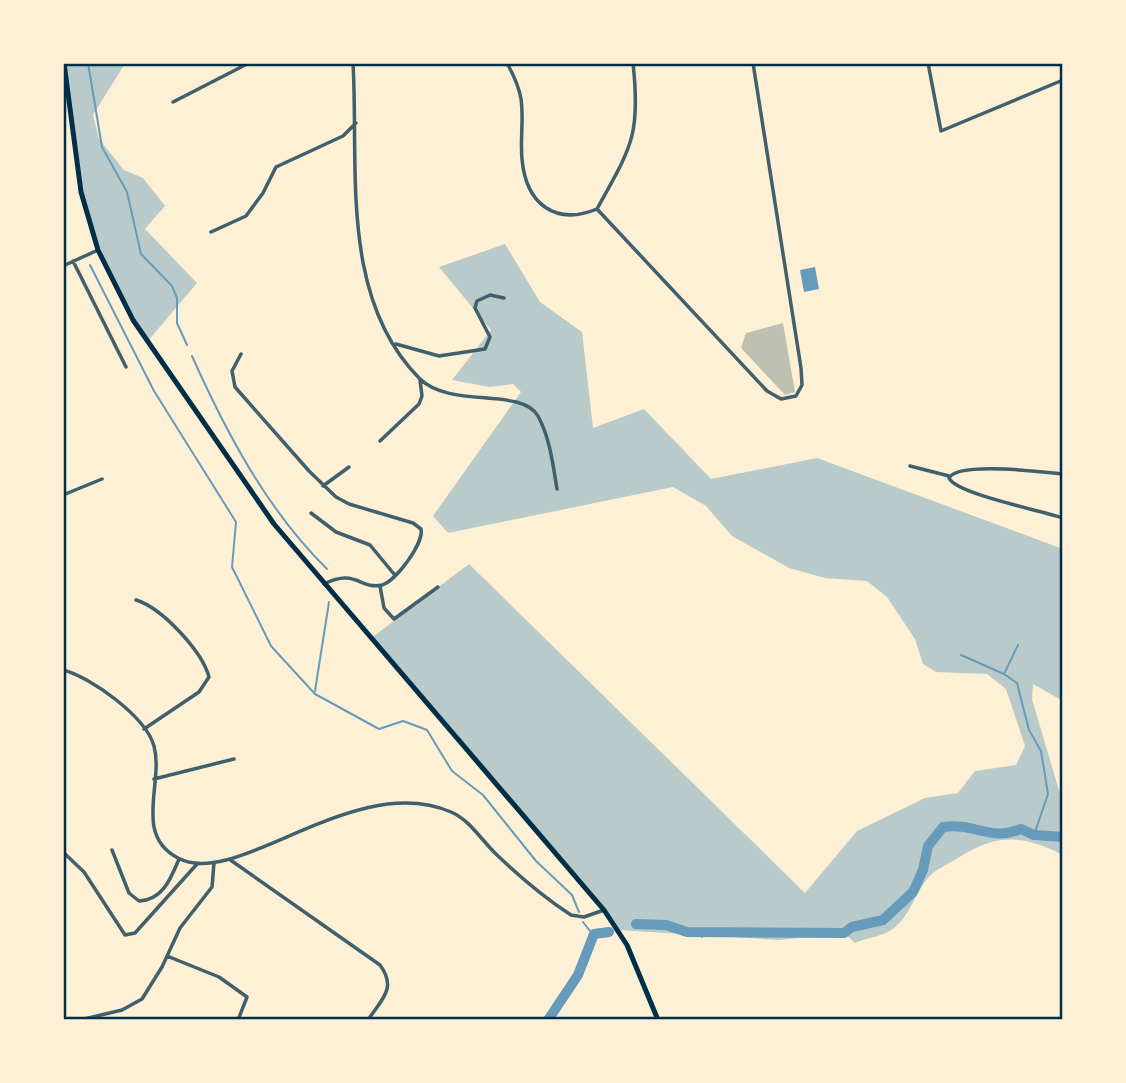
<svg xmlns="http://www.w3.org/2000/svg" width="1126" height="1083" font-family="Ubuntu,sans-serif">
	<rect width="100%" height="100%" fill="#fdf0d5"/>
	<path fill="#b9caca" d="M64 63 124 65 93 115 99 139 124 170 143 178 165 206 145 229 197 283 147 342 109 274 81 192Z
		M505 244 540 302 582 332 593 428 644 409 711 479 817 458 1063 549V701L1033 684 1032 699 1063 804V855C1023 835 997 833 958 858 947 865 935 869 927 879 915 894 910 915 894 928 883 937 868 937 855 943L844 933 779 940 618 930 370 639 469 564 805 893 857 831 925 798 958 793 975 771 1016 765 1025 746 1006 689 987 674 936 672 923 664 915 639 887 597 867 581 825 578 789 568 732 536 706 506 673 487 448 533 433 516 521 392 513 384 490 387 452 380 491 330 439 267Z"/>
	<path fill="#669bbc" d="M815 267 819 289 804 292 800 270Z"/>
	<g fill="none" stroke-linecap="round" stroke-linejoin="round">
		<path stroke="#669bbc" stroke-width="2" d="M88 63 102 147 127 192 141 254 172 286 177 298V323L187 345
			M63 249V250
			M90 265 154 391 236 522 232 567 271 646 315 694 379 729 403 721 427 730 452 771 483 795 536 861 572 895 579 912
			M192 356C226 432 267 510 327 569
			M961 655 1004 674 1017 683 1029 730 1041 751 1048 794 1034 835
			M1005 672 1018 645
			M315 691 329 602
			M583 922 593 935
			M701 930 702 937"/>
		<path stroke="#669bbc" stroke-width="10" d="M636 924 666 925 687 932 844 933 852 927 883 920 913 892 923 870 928 846 943 827C976 822 988 842 1021 829L1034 835 1063 837
			M548 1020 578 975 594 934 609 932"/>
	</g>
	<path fill="#bec0b2" d="M783 323 795 392 785 395 741 348 746 333Z"/>
	<g fill="none" stroke-linecap="round" stroke-linejoin="round">
		<path stroke="#3f606c" stroke-width="3.5" d="M353 63C359 168 339 298 420 379 451 409 522 387 538 416 550 438 553 465 557 489
			M507 63C513 74 519 86 521 99 524 119 520 139 522 159 526 204 555 226 597 209
			M928 63 941 131 1063 80
			M173 102 249 63
			M597 209 767 391 781 399 796 396 802 385 801 368 753 63
			M597 209C631 147 641 136 633 63
			M211 232 246 216 263 193 276 167 343 136 356 123
			M73 261 126 367
			M63 266 98 250
			M396 344 439 356 485 349 490 337 475 308 477 301 490 295 504 298
			M241 354 232 371 235 387 309 471 336 497 349 504 413 523 421 529C424 543 396 581 382 585 360 590 356 568 324 584
			M380 441 419 404 422 396 420 380
			M910 466 949 476
			M1063 474C1043 472 958 461 949 478 956 494 1043 511 1063 518
			M323 486 349 467
			M63 495 102 479
			M311 513 336 532 370 545 394 574
			M380 586 384 608 394 619 438 587
			M136 600C162 608 202 651 209 677L199 692 144 729
			M63 670C91 677 146 717 154 746 164 783 133 835 178 858 237 890 354 770 451 812 470 820 482 841 497 855 519 876 545 898 571 915L584 917 604 910
			M154 779 234 759
			M112 850 129 893 139 901C163 900 171 878 179 859
			M63 852 84 872 125 935 135 933 197 864
			M229 859 380 965C397 988 382 999 368 1020
			M167 956 219 977 247 997 238 1020
			M80 1020 122 1010 142 999 162 967 180 928 212 887 214 863"/>
		<path stroke="#003049" stroke-width="5" d="M64 63 81 192 98 250 133 320 274 524 604 910 627 945 658 1020"/>
	</g>
	<rect width="1126" height="1083" fill="none" stroke="#fdf0d5" stroke-width="130"/>
	<rect x="65" y="65" width="996" height="953" fill="none" stroke="#003049" stroke-width="2.5"/>
</svg>
